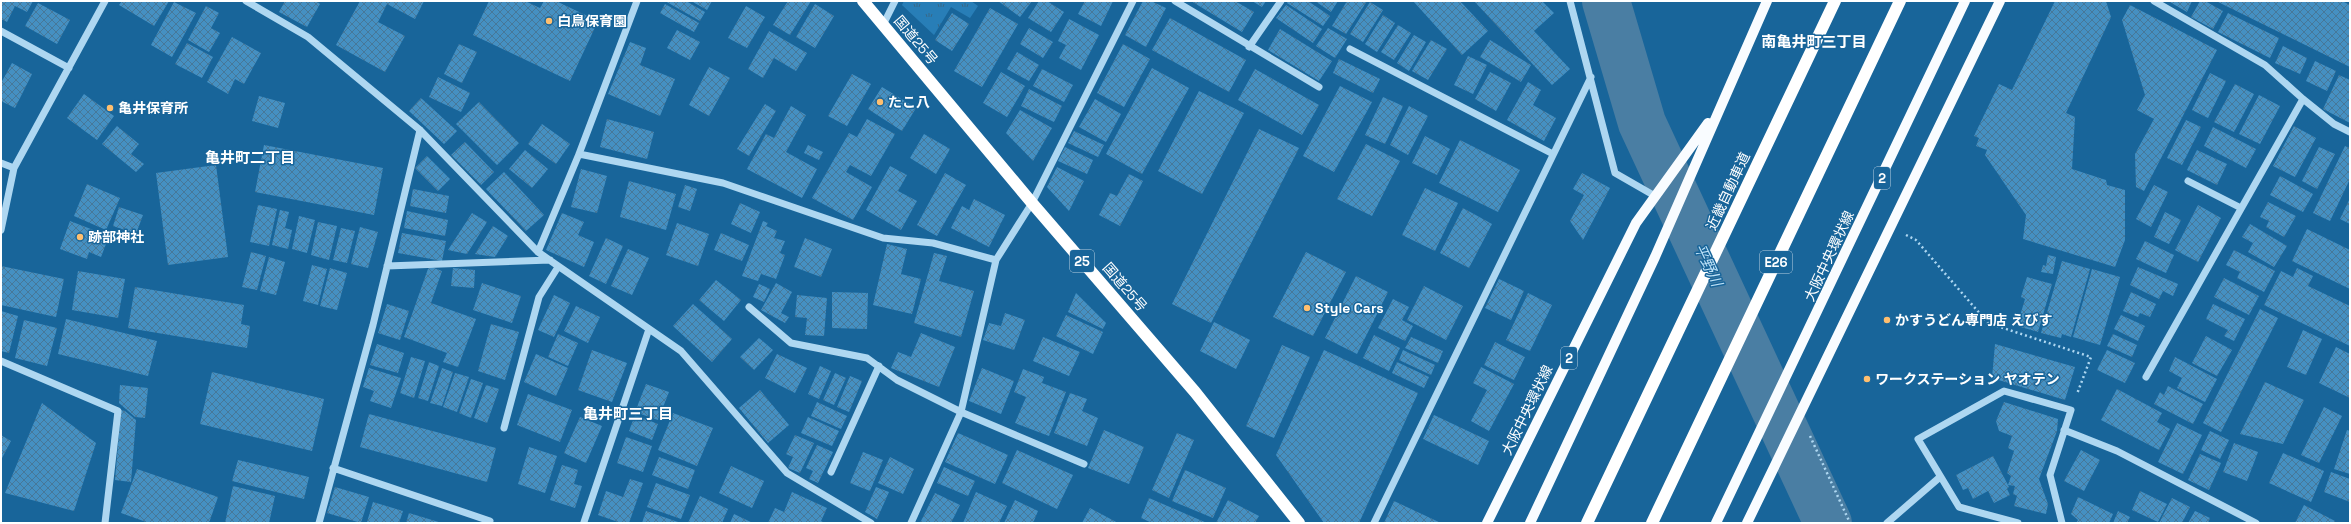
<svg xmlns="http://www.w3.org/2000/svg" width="2351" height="524" font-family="'Space Grotesk','Noto Sans JP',sans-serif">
	<defs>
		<pattern id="park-tufts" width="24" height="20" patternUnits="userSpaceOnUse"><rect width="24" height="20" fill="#287eb7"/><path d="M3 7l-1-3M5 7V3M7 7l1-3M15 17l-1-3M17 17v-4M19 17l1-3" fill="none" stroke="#386887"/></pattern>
		<pattern id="building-cross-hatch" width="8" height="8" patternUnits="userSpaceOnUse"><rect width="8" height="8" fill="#4590c2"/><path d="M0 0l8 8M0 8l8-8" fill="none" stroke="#477899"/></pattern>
	</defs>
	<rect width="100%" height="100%" fill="#18659a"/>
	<path fill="url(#park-tufts)" d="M904 1H971L978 6 970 18 951 7 934 35 902 5Z"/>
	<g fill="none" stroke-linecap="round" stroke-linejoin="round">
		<path stroke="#4a7ea3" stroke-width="48" d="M1606 1 1642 123 1828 523"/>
	</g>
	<path fill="url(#building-cross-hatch)" d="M1 1H33L27 12 15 6 7 22 1 19Z
		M122 1H169L154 26 119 5Z
		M285 1H316L320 4 307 27 279 12Z
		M360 1H424L415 19 387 4 378 22 405 36 385 72 336 45Z
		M489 1H525L540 8 544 1H556L598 21 570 81 473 35Z
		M665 1H686L705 12 700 21Z
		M691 1H712L707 10Z
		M788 1H811L790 35 773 25Z
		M998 1H1032L1020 17Z
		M1039 1H1047L1064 12 1051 32 1028 18Z
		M1085 1H1113L1101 26 1078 14Z
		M1143 1H1151L1166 8 1146 47 1125 35Z
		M1191 1H1235L1254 12 1242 32Z
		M1252 1H1266L1262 7Z
		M1288 1H1308L1330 16 1323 26 1287 3Z
		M1315 1H1338L1331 12Z
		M1347 1H1367L1346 34 1332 26Z
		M1413 1H1460L1488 31 1462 55Z
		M1474 1H1542L1554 13 1534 31 1570 69 1552 85Z
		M2055 1H2106L2111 17 2066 113 2075 117 2072 169 2106 180 2107 185 2125 190V240L2115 267 2023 239 2026 215 1985 155 1987 150 1976 146 1979 138 1974 136 1999 84 2012 90Z
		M2168 1H2192L2187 12Z
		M2200 1H2205L2223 11 2213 29 2191 17Z
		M2216 1H2342L2350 5V67Z
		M174 2 196 13 172 57 151 45Z
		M1370 2 1383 10 1363 42 1350 34Z
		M38 3 70 20 57 44 25 26Z
		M665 4 699 23 694 32 660 13Z
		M815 4 834 16 815 48 796 37Z
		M1286 5 1322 29 1313 43 1276 18Z
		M2130 5 2217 50 2144 191 2136 187 2135 154 2154 119 2137 110 2145 95 2122 20Z
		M206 6 219 13 211 28 220 33 209 52 188 40Z
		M746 6 765 17 747 48 728 38Z
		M990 8 1018 24 982 87 954 71Z
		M952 13 969 24 952 51 935 40Z
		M2228 13 2279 38 2270 58 2218 32Z
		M1383 15 1395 23 1377 52 1365 44Z
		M1170 18 1246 60 1229 92 1152 50Z
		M1069 19 1099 35 1081 70 1059 58 1066 45 1058 41Z
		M1398 25 1411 33 1394 60 1381 52Z
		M1029 28 1053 42 1043 58 1020 44Z
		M1328 28 1347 39 1335 58 1316 46Z
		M1280 29 1332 61 1319 81 1268 50Z
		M677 30 700 42 690 60 667 48Z
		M769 31 807 53 796 71 774 58 763 78 748 69Z
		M1414 35 1426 42 1409 71 1397 63Z
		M232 37 261 53 244 84 235 79 228 94 207 82Z
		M1431 40 1447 49 1428 80 1412 71Z
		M1490 40 1531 65 1521 82 1480 57Z
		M630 42 646 48 640 65 675 79 660 116 608 94Z
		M187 43 213 57 202 78 175 64Z
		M459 44 477 52 462 83 444 74Z
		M1123 44 1150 59 1124 107 1097 93Z
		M2283 46 2307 58 2300 74 2275 63Z
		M1017 52 1039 65 1029 81 1007 69Z
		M1468 56 1487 65 1473 94 1454 85Z
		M1339 59 1380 79 1373 93 1333 73Z
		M2315 61 2336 71 2327 91 2306 81Z
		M12 63 32 74 15 108 1 101V83Z
		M709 67 730 78 709 116 689 105Z
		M1152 68 1189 88 1142 174 1106 154Z
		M1042 69 1073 85 1064 102 1033 86Z
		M1255 69 1319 105 1302 135 1238 100Z
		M1001 72 1025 86 1007 117 983 103Z
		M1490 72 1511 83 1496 111 1475 99Z
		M2210 73 2226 81 2208 118 2192 110Z
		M852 74 871 84 847 126 828 116Z
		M2339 75 2350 80V123L2323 109Z
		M438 77 470 93 461 112 429 97Z
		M1528 82 1541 90 1533 105 1556 118 1544 141 1507 120Z
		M2235 84 2254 94 2234 132 2214 122Z
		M1340 86 1372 102 1334 172 1303 156Z
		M882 87 916 108 902 131 868 109Z
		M1029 89 1062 106 1054 122 1021 106Z
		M1199 91 1244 113 1202 194 1158 171Z
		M84 94 114 116 97 140 67 118Z
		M2259 95 2280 106 2260 144 2239 134Z
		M259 96 285 103 278 128 252 121Z
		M1383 97 1403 106 1385 144 1365 135Z
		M421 98 457 131 444 144 409 111Z
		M1095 99 1121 114 1106 142 1079 127Z
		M479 102 519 143 497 165 456 124Z
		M765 104 776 111 749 156 737 149Z
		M791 106 806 115 786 152 817 169 802 198 747 169 766 134 774 138Z
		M1409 106 1428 116 1408 155 1390 145Z
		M1020 110 1052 128 1033 161 1006 133Z
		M607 119 654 132 647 159 600 147Z
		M867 119 895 134 871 176 850 165 846 172 872 187 853 220 812 198 849 133 857 137Z
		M2186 120 2201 127 2182 165 2167 158Z
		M542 124 570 144 556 164 528 144Z
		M117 126 139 144 131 154 144 164 136 172 102 144Z
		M2294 126 2316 138 2295 177 2273 166Z
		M2213 127 2256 149 2246 168 2204 146Z
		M1259 129 1299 148 1211 323 1172 304Z
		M1074 131 1104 145 1098 157 1068 143Z
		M924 134 950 149 936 174 910 158Z
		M1425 136 1450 149 1437 175 1412 163Z
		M1460 140 1520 170 1498 212 1439 183Z
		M465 142 494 172 481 185 451 155Z
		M1366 144 1400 161 1372 216 1337 199Z
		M264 145 383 168 374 215 255 192Z
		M808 145 823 152 819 160 804 153Z
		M2345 146 2350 148V179L2330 221 2313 213Z
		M1065 147 1093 160 1087 174 1058 161Z
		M2319 147 2335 154 2317 189 2302 181Z
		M525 150 548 169 532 188 509 169Z
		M2197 150 2227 164 2217 185 2187 170Z
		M427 156 450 179 438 191 415 168Z
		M216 165 228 257 168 265 156 173Z
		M890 166 907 175 898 191 917 201 901 230 866 210Z
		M1057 167 1084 181 1069 211 1047 187Z
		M581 169 607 176 597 213 571 207Z
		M504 172 544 215 526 231 486 189Z
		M945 173 966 185 937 236 917 225Z
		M1582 173 1610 188 1583 240 1570 221 1584 195 1573 189Z
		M1129 174 1143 181 1120 226 1099 215 1110 193 1117 196Z
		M2280 176 2313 194 2303 212 2270 195Z
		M629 181 676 194 666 230 620 217Z
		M87 184 120 198 106 230 74 216Z
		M685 185 697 189 690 211 678 207Z
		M2154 185 2168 192 2151 227 2136 219Z
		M1425 188 1458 203 1435 251 1402 235Z
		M413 189 449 196 446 213 410 206Z
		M2350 198V224L2340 219Z
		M974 199 1005 215 989 247 951 228 962 206 969 210Z
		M2268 202 2296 216 2284 237 2266 227 2269 221 2260 217Z
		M740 203 760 212 751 233 731 224Z
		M258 205 277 209 269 246 250 242Z
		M2198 205 2221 218 2198 262 2175 250Z
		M119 207 143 215 136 234 113 226Z
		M1463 208 1492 224 1469 268 1440 253Z
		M280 210 289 212 285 228 292 230 288 249 272 245Z
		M407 211 448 220 445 236 404 228Z
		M2165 212 2181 220 2169 244 2154 237Z
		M472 213 487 222 467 254 448 250Z
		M562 213 584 222 578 235 594 242 584 267 546 250Z
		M299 216 315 220 307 253 292 249Z
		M70 221 109 236 101 257 89 252 87 259 60 249Z
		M763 221 768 223 766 226 777 231 774 238 785 241 780 253 785 255 776 279 761 274 758 281 742 276Z
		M318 222 337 226 329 260 311 255Z
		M677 223 709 234 698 266 666 255Z
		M2250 224 2287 246 2274 267 2248 252 2253 243 2242 237Z
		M493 226 508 236 495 257 475 254Z
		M360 227 378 232 368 268 351 264Z
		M341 228 355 231 347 263 333 260Z
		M2307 229 2350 250V289L2292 261Z
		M402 233 446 241 442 261 398 253Z
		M721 233 749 245 742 261 714 250Z
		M606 238 623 246 606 284 589 276Z
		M805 238 832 249 821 277 794 267Z
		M2145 241 2174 255 2166 273 2136 259Z
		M887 244 907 249 901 274 921 279 912 314 873 305Z
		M628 249 649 258 632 295 611 286Z
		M2234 250 2275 271 2264 292 2237 278 2240 272 2226 265Z
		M251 252 266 256 257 290 242 287Z
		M1306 252 1346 272 1313 336 1273 317Z
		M934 253 947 256 939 281 974 291 961 337 914 323Z
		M2048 255 2056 257 2053 274 2041 272 2043 265 2046 266Z
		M269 257 285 262 276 295 260 291Z
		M2062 261 2090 269 2071 337 2062 334 2061 338 2041 333Z
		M312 265 327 269 318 305 303 301Z
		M1 266 64 279 56 317 1 305Z
		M429 266 442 271 431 303 476 319 458 367 443 362 447 353 404 337Z
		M2138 267 2178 284 2173 296 2163 291 2159 299 2130 285Z
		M330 268 347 273 337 310 320 306Z
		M453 268 475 270 474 288 451 286Z
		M2297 268 2313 276 2308 286 2350 306V346L2264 305 2281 271 2293 277Z
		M2092 269 2120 277 2100 345 2073 337Z
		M78 271 125 279 118 318 72 310Z
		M1356 276 1388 292 1357 354 1325 338Z
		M2027 277 2052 284 2038 332 2017 326 2025 299 2021 297Z
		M2224 278 2259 296 2249 315 2214 297Z
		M1499 279 1524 291 1511 320 1485 308Z
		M716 280 741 300 724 321 699 300Z
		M482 283 521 296 512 323 473 310Z
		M776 283 792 292 781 313 789 317 785 323 761 310Z
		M759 284 770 289 764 302 753 297Z
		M1424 286 1463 306 1446 340 1407 320Z
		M135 287 244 305 241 324 250 326 247 348 128 328Z
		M832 292 868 293 867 329 832 328Z
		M2131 292 2156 304 2150 317 2140 313 2138 317 2123 311Z
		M1076 293 1106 323 1103 329 1068 312Z
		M1528 293 1552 305 1530 351 1506 340Z
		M554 295 570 303 554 337 538 330Z
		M797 295 827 298 824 336 805 335 807 318 795 317Z
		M1393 299 1409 307 1402 320 1413 326 1405 341 1378 328Z
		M387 304 409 311 400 340 378 333Z
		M693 304 732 339 712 362 673 326Z
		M2213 304 2245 319 2234 341 2224 336 2228 330 2206 319Z
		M576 306 600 317 588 343 564 331Z
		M2260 309 2278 318 2221 432 2203 423Z
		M1 311 18 316 9 353 1 351Z
		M1005 313 1025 320 1014 350 983 340 989 323 1001 326Z
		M1066 315 1103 332 1093 354 1056 336Z
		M2121 315 2145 326 2138 341 2114 329Z
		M66 319 157 341 148 376 58 354Z
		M24 320 57 328 47 366 15 358Z
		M1214 322 1250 340 1236 369 1200 351Z
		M491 324 519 332 505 380 478 371Z
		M2303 330 2322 339 2306 375 2287 367Z
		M921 333 955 347 939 387 891 368 898 352 911 357Z
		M558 334 578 343 568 366 548 357Z
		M2113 334 2137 345 2132 357 2107 346Z
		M1374 335 1400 348 1389 371 1363 358Z
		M2206 336 2232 350 2217 376 2192 363Z
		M1043 337 1080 352 1069 376 1033 361Z
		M1411 337 1443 351 1438 363 1405 348Z
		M759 338 773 350 754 370 740 357Z
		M1495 342 1525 357 1514 380 1484 365Z
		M377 344 404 353 398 373 370 365Z
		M1995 344 2075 367 2065 400 1992 378Z
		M1282 345 1310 357 1274 438 1246 426Z
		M2336 347 2350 354V398L2319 383Z
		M592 350 627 363 612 402 578 390Z
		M1324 350 1418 393 1359 523H1324L1276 455Z
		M1403 350 1435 365 1431 375 1399 360Z
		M2107 350 2135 363 2125 383 2097 370Z
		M536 354 568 368 556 396 524 382Z
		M777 354 807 368 795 393 765 378Z
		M411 357 425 361 414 398 400 393Z
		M2175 357 2217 379 2205 402 2177 388 2182 378 2169 371Z
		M429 362 439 366 428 401 418 398Z
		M1397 362 1429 377 1424 388 1392 373Z
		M820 366 831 371 819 399 808 394Z
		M1481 367 1514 384 1489 431 1471 421 1487 390 1473 383Z
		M369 368 401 378 391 408 370 401 374 391 363 387Z
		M442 368 453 372 442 406 430 403Z
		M982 368 1014 381 1001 414 969 401Z
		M1023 369 1044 377 1042 383 1066 392 1049 436 1015 423 1026 397 1014 392Z
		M212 372 324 399 312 451 200 424Z
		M455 373 469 377 457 412 443 407Z
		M835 373 846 378 834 405 823 400Z
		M850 376 862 381 849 412 837 407Z
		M471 379 483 383 471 418 459 413Z
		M2265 382 2304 400 2283 444 2240 434Z
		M646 384 669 392 658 420 635 412Z
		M120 385 148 388 145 418 135 417 119 403Z
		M486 385 499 389 487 423 474 418Z
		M2168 386 2203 404 2193 424 2154 404 2160 392 2164 395Z
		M2117 389 2162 413 2157 422 2170 429 2159 450 2101 420Z
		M760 390 789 425 768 443 739 408Z
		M1070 393 1087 399 1082 411 1098 418 1087 446 1054 433Z
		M528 394 572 410 560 442 517 425Z
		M817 402 847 416 841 429 811 416Z
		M2004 402 2058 419 2057 431 2039 479 2048 504 2046 514 2014 506 2017 496 2013 494 2015 486 2008 485 2011 476 2007 473 2014 451 2008 448 2012 436 1999 431 1996 421Z
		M42 403 96 443 74 511 5 493Z
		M2324 407 2342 416 2319 463 2301 455Z
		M121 410 125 411 136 420 131 482 115 480Z
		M673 413 713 428 697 466 658 450Z
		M369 414 496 448 487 482 360 447Z
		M635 415 658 424 652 440 629 431Z
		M1434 415 1489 441 1478 465 1423 439Z
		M580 417 602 426 586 463 564 453Z
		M808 417 839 431 832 446 801 433Z
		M2177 423 2202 435 2183 474 2158 462Z
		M1104 430 1144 447 1129 484 1088 468Z
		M2347 430 2350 431V474L2334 469Z
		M2210 431 2229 440 2220 459 2201 450Z
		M958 433 1008 455 995 484 945 462Z
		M1177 433 1194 440 1169 498 1152 490Z
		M1 435 11 441 1 460Z
		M795 435 814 443 800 473 788 468 793 457 786 454Z
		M626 437 652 446 643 472 617 463Z
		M2234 443 2258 452 2247 481 2223 472Z
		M817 445 833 452 818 483 809 479 813 471 806 468Z
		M529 447 557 456 545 493 518 484Z
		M1017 450 1073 475 1057 509 1002 483Z
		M2081 450 2100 460 2084 491 2064 481Z
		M863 452 883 460 870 491 850 483Z
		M2283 453 2324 471 2311 502 2269 483Z
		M2200 454 2221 463 2209 490 2188 480Z
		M1993 456 2009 487 2007 489 2010 495 1994 503 1988 491 1973 499 1968 488 1963 490 1956 475Z
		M659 457 695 470 688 489 652 475Z
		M890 457 914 469 903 494 878 483Z
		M238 460 309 477 304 499 232 481Z
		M562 465 578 470 574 484 582 486 575 508 550 500Z
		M731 466 764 481 752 508 719 493Z
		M944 467 975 481 968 496 937 483Z
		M137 469 218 497 209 523H149L121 513Z
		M1185 470 1226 488 1213 518 1172 501Z
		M2331 472 2350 479V502L2324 492Z
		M630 479 643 483 629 523H621L598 515 606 491 623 497Z
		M656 483 690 495 681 519 647 507Z
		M233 486 275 496 269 523H225Z
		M335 487 369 497 361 523 327 513Z
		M876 487 889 492 877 519 865 512Z
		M2140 491 2167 504 2158 522 2132 510Z
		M792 492 827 508 821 521 825 523H768L775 508 784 512Z
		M976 492 1007 506 999 523H963Z
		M935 493 960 505 951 523H920Z
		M700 496 728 509 722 523H688Z
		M2078 497 2113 514 2109 523H2076L2078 520 2071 514Z
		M1149 498 1207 523H1152L1141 518Z
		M2172 498 2190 507 2182 523H2159Z
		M1015 500 1038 511 1033 523H1004Z
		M1228 500 1259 516 1255 523H1216Z
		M1394 501 1441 523H1384Z
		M373 502 403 511 399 523 367 522Z
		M2304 505 2335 521 2334 523H2295Z
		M1090 508 1118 523H1082Z
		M646 511 681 523H642Z
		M2118 511 2130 517 2127 523H2113Z
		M2195 511 2210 518 2208 523H2188Z
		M409 513 442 523H406Z
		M734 514 753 523H730Z"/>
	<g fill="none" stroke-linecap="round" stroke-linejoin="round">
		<path stroke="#aed7f1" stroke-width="2.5" stroke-dasharray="2 3" stroke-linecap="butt" d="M1906 235 1916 240 1988 323 2091 357 2077 394
			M1810 436 1850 523"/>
		<path stroke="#aed7f1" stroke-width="7" d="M246 1 308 37 420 130 538 252 681 351 787 473 871 523
			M1175 1 1319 87
			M1570 1 1615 173 1655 196
			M2154 1 2265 65 2303 99 2334 124 2350 132
			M883 25 895 1
			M1 31 69 68
			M1249 47 1281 1
			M1350 49 1553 154
			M579 154 723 183 883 238 933 243 996 260
			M1 163 14 168
			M2188 181 2241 208
			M1 230 14 168 105 1
			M538 252 579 154 637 1
			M387 266 550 260
			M749 307 791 343 867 358 897 380 961 412 1084 464
			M1 361 118 411 105 523
			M2146 377 2303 99
			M504 428 539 297 558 267
			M2064 430 2117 451 2256 523
			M333 468 490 521 489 523
			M831 472 879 366
			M584 522 649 329
			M319 523 373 325 420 130
			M911 523 961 412 996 260 1032 203 1133 1
			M1374 523 1591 77
			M1887 523 1940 477
			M2018 523 1959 507 1918 439 2004 391 2071 410 2050 475 2062 523"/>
		<path stroke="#f9fcff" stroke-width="10" d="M1487 523 1636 223 1708 123
			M1530 523 1655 257 1767 1
			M1716 523 1965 1
			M1747 523 2000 1"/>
		<path stroke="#fff" stroke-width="12" d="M863 1 1032 203 1195 392 1299 523
			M1587 523 1835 1
			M1652 523 1900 1"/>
	</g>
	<g fill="#ffbf6f" stroke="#18659a" stroke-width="1.5">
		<circle cx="549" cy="21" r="4"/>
		<circle cx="880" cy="102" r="4"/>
		<circle cx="110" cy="108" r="4"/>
		<circle cx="80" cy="237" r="4"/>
		<circle cx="1307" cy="308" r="4"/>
		<circle cx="1887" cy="320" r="4"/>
		<circle cx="1867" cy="379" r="4"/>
	</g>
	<g text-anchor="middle" stroke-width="3" stroke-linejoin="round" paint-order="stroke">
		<g fill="#18659a" stroke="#bad1e1" stroke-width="1">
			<rect x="1874" y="167" width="16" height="22" rx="3"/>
			<rect x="1070" y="250" width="24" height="22" rx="3"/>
			<rect x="1760" y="251" width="32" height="22" rx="3"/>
			<rect x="1561" y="347" width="16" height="22" rx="3"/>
		</g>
		<g font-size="13" font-weight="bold" fill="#fff">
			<text x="1882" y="183">2</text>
			<text x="1082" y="266">25</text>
			<text x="1776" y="267">E26</text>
			<text x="1569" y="363">2</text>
		</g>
		<g font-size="14" font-weight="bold" fill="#fff" stroke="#18659a" text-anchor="start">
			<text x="557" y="26">白鳥保育園</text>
			<text x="888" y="107">たこ八</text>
			<text x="118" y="113">亀井保育所</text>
			<text x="88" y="242">跡部神社</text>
			<text x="1315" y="313">Style Cars</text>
			<text x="1895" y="325">かすうどん専門店 えびす</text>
			<text x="1875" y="384">ワークステーション ヤオテン</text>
		</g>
		<g font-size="14" fill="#fff" stroke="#18659a">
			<text transform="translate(916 40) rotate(50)" y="5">国道25号</text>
			<text transform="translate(1728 191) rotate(-65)" y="5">近畿自動車道</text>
			<text transform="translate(1829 256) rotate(-65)" y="5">大阪中央環状線</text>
			<text transform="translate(1125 287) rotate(49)" y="5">国道25号</text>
			<text transform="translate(1527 410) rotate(-64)" y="5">大阪中央環状線</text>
		</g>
		<g font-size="15" font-weight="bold" fill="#fff" stroke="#18659a">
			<text x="1814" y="47">南亀井町三丁目</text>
			<text x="250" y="163">亀井町二丁目</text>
			<text x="628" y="419">亀井町三丁目</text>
		</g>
		<g font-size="15" font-style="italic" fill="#bee2f8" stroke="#18659a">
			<text transform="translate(1708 265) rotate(65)" y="5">平野川</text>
		</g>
	</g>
	<rect width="2351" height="524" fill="none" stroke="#ffffff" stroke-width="4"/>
</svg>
